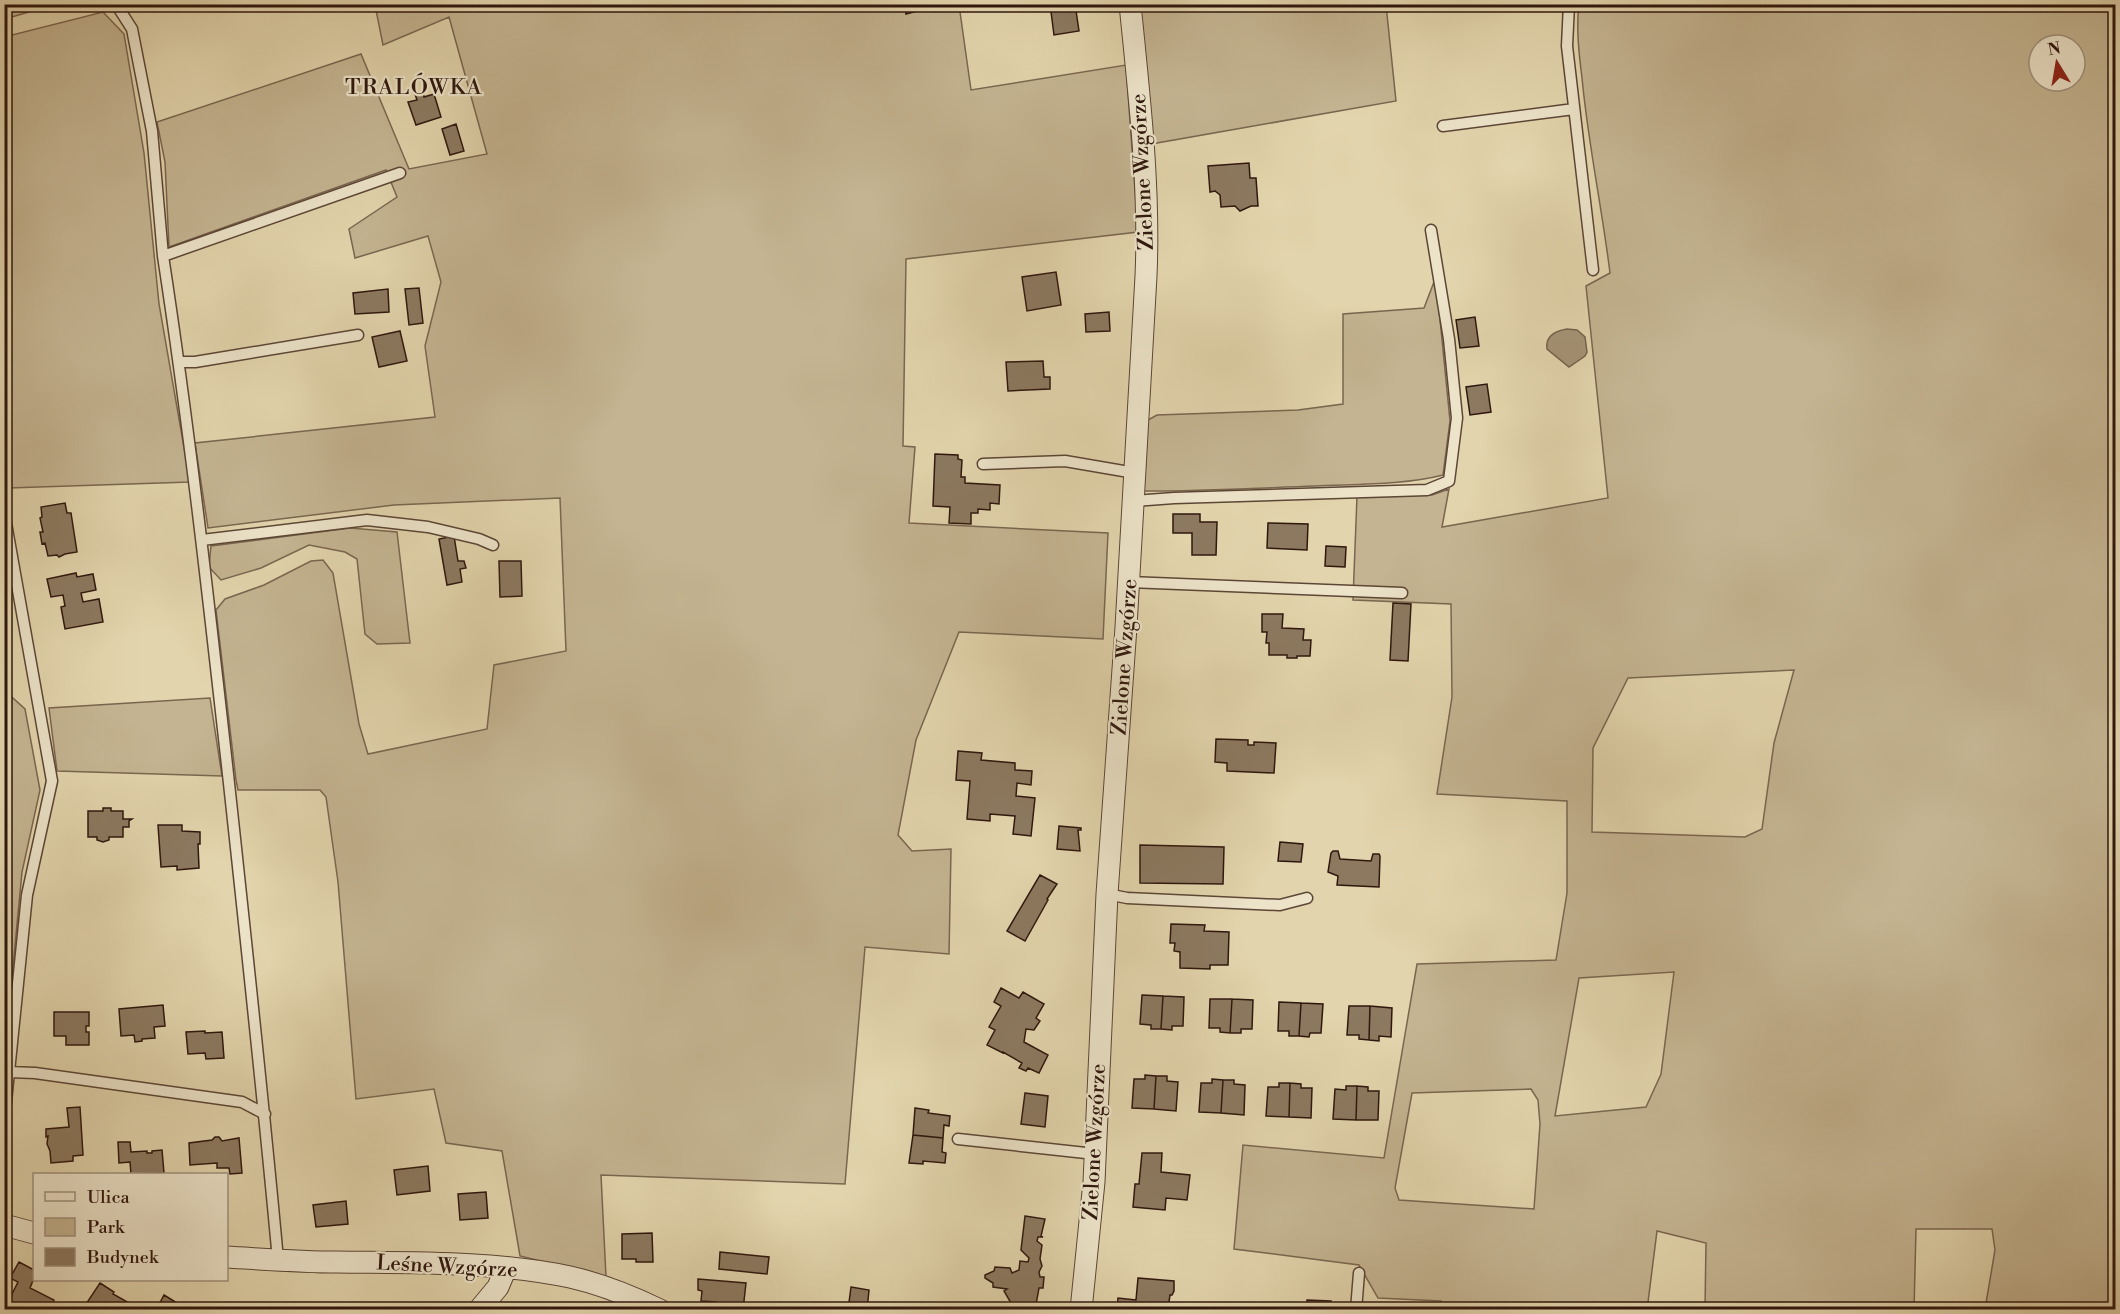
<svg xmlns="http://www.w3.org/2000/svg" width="2120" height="1314" font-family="'Libre Bodoni',serif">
	<rect width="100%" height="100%" fill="#e2d4ac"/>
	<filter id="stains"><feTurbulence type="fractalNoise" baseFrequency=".00333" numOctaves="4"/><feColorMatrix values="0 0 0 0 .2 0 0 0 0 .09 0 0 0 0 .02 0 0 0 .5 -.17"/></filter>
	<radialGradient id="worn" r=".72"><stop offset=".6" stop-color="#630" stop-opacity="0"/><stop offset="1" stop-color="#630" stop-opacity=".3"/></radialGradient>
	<path fill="#c4b491" stroke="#7a6650" stroke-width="1.5" fill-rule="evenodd" d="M5 4H53V5L5 19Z
		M390 5H959L971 90 1126 65 1138 232 906 259 903 446 915 447 909 523 1108 533 1103 639 959 632 916 740 898 835 912 851 951 849 949 954 865 947 845 1184 601 1175 606 1277 520 1256 502 1151 446 1143 434 1089 356 1099 338 882 326 797 320 790H238L236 780 216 610 225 599 264 585 311 561 323 560 333 573 359 724 368 754 487 729 494 665 566 651 560 498 394 505 208 528 195 443 435 417 425 346 441 282 428 236 355 258 349 229 397 197 386 170 169 247 165 162 157 122 361 54 409 169 487 154 449 17 383 45 376 10Z
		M1137 5H1386L1396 101 1151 144Z
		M1579 5H2115V1309H1985L1995 1250 1992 1229H1916L1914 1310 1705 1309 1706 1243 1657 1231 1647 1310H1577L1516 1304 1515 1309H1441V1301L1378 1298 1359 1265 1234 1249 1243 1145 1384 1158 1417 964 1556 960 1567 893V801L1437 794 1452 697 1451 604 1353 600 1357 496 1432 495 1449 489 1442 527 1608 498 1586 286 1610 273C1602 208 1588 143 1582 78 1579 54 1576 28 1579 5ZM2039 45H2075V81H2039ZM1794 670 1774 743 1762 829 1745 837 1592 832 1593 748 1628 678ZM1674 972 1661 1074 1646 1107 1555 1116 1579 978ZM1531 1089 1538 1100 1540 1124 1534 1209 1399 1200 1395 1188 1412 1093Z
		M103 12 124 34 144 153 159 304 190 482 9 488 4 457V37Z
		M1434 282 1446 302 1439 309 1450 421 1443 475C1405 485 1355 484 1315 486 1258 488 1201 491 1144 491L1148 420 1157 415 1298 410 1343 404V314L1424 308Z
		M350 528 397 532 410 643 377 644 365 634 357 559 345 552 309 545 261 568 221 580 209 567 211 546Z
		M4 690 25 709 40 790 22 872 8 1019 4 1018Z
		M210 698 222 776 57 771 49 708Z"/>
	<path fill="#a59476" stroke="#76624c" stroke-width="1.5" d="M1567 329 1577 330 1585 337 1587 352 1585 356 1569 367 1547 349C1545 336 1555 331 1567 329Z"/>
	<path fill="#8c7960" stroke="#2f170e" stroke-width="1.5" d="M904 4H919L921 10 906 14Z
		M1050 4H1075L1079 31 1054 35Z
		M423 92 424 97 434 94 441 117 416 125 408 102 417 100 415 94Z
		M456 124 464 151 450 155 442 129Z
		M1249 163 1250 178H1256L1258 206H1251L1240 211 1235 206 1221 207 1220 195 1215 191 1210 192 1208 166Z
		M1056 272 1061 305 1027 311 1022 277Z
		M419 288 423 323 409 325 405 289Z
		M388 289 389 312 355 314 353 293Z
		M1109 312 1110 331 1086 332 1085 314Z
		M1475 317 1479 346 1460 348 1456 320Z
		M400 331 407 361 379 367 372 337Z
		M1043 361 1044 377H1050V389L1008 391 1006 362Z
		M1487 384 1491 412 1470 415 1466 387Z
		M935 454 958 455V459L962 460 961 477H965V483L1000 485 999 504 990 503V510L978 509V513H971V524L949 523 950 507 933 506Z
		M65 503 67 513H71L77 552 65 554 59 557 57 555 48 556 45 543 42 544 40 532H43L40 518 42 517 41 507Z
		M1173 514H1200V522H1217L1216 555H1192V533H1173Z
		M1268 523 1308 524 1307 550 1267 548Z
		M454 536 458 561H464L466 568 460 569 462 582 447 585 439 539Z
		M1326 546 1346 547 1345 567 1325 566Z
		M499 561H521L522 596 500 597Z
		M76 573 77 577 93 574 96 590 81 593 83 602 99 599 103 622 65 629 61 607 65 606 63 595 51 597 47 579Z
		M1393 603 1411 604 1408 661 1390 660Z
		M1262 614H1283L1282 628 1304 629 1303 640H1311L1310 656H1297V658H1287V655H1269V643H1266L1267 632H1262Z
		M1216 739 1248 740V745H1254V742L1276 743 1274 773 1227 771V763L1215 762Z
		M958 751 982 753 981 760 1015 763V770L1032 771 1031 785 1017 783 1016 796 1035 798 1031 836 1013 834 1015 816 990 814V821L967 819 970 781 956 780Z
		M103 808H111V811H123V819H132L129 821V827H123V837H109V840L103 842 97 840V837H88V811H103Z
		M158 825H182V831L200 832V844H198L199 868 177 870V866L161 867Z
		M1059 826 1081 828V830H1078L1080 851 1057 849Z
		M1280 842 1303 844 1301 862 1278 861Z
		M1140 845 1224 847 1223 884 1140 883Z
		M1333 851H1338L1340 859 1371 861 1373 854H1379L1380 856 1379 887 1337 885 1338 876 1328 872 1331 853Z
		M1040 875 1057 884 1047 899 1048 900 1025 941 1007 931Z
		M1171 924 1205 925 1204 931 1229 932 1228 965H1210V969L1180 968V952L1174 951 1175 943H1170Z
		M1001 988 1019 998 1023 992 1044 1004 1036 1018 1040 1021 1034 1030 1026 1029 1024 1042 1048 1055 1039 1073 1028 1068 1026 1071 1019 1068 1022 1063 1003 1052V1053L987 1045 995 1030 989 1027 1001 1006 994 1002Z
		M1142 995 1163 996 1161 1029H1151V1025L1140 1024Z
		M1163 996 1184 997 1183 1026H1172V1030L1161 1029Z
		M1210 999H1232L1230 1033 1220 1032V1028H1209Z
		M1232 999 1253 1000 1252 1029H1241V1033H1230Z
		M1279 1002 1301 1003 1299 1036H1289V1031H1278Z
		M1301 1003 1323 1004 1321 1033H1310L1309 1037 1299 1036Z
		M163 1005 165 1026 154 1027 155 1038 142 1039V1041L135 1042 134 1035 121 1036 119 1009Z
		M1349 1006H1370L1369 1040 1359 1039V1035H1347Z
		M1370 1006 1392 1008 1391 1037 1379 1036V1041L1369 1040Z
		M54 1012H89V1026H86V1032H89V1045H66V1036H54Z
		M205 1031V1033L222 1032 224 1058 206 1059 205 1053 188 1054 186 1032Z
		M1145 1075 1156 1076 1154 1109 1132 1108 1134 1079H1145Z
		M1156 1076H1167V1081L1178 1082 1176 1111 1154 1109Z
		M1212 1079 1223 1080 1221 1113 1199 1112 1201 1083H1212Z
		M1223 1080H1234V1084L1245 1085 1244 1115 1221 1113Z
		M1279 1083H1290L1289 1117 1266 1116 1268 1087H1279Z
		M1290 1083 1301 1084V1088H1312L1311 1118 1289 1117Z
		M1346 1086H1357L1356 1120 1333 1119 1335 1089 1346 1090Z
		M1357 1086 1368 1087V1091H1379L1378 1120H1356Z
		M1025 1093 1048 1096 1045 1127 1021 1124Z
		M80 1107 83 1155 73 1156V1161L51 1163 50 1151 47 1144 48 1136 46 1137V1129L69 1127 67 1108Z
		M915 1108 929 1110 928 1113 950 1116 949 1126 944 1125 943 1138 913 1135Z
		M913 1135 943 1138 942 1152 946 1153 945 1163 923 1161V1164L909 1163Z
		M215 1137H219L222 1141 239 1138 242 1173 230 1174 229 1168H217V1163L190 1165 189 1143 212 1140Z
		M118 1142H130L131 1152 147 1151V1153H152V1151L162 1150 164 1173 131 1174 130 1162 119 1163Z
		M1142 1153H1162L1161 1172 1190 1175 1187 1200 1166 1198 1165 1210 1133 1207 1135 1184H1139Z
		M428 1166 430 1191 397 1195 394 1170Z
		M486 1192 488 1218 460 1220 458 1194Z
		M346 1201 348 1224 316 1227 313 1205Z
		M1025 1216 1045 1219 1041 1236 1043 1237H1038L1037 1241 1042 1245 1040 1259 1042 1266 1039 1272 1040 1277H1044L1043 1288H1039L1035 1310H1015L1004 1291 1007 1289 993 1287V1283L985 1278V1275L994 1271 995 1267 1010 1268 1012 1273 1019 1270 1020 1261 1028 1262 1029 1258 1021 1250Z
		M652 1233 653 1262H636V1259H622V1234Z
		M720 1252 769 1257 767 1274 719 1269Z
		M19 1262 34 1270V1278L30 1288 54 1300 49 1310H4L18 1282 10 1278Z
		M1138 1278 1174 1281V1291L1172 1295H1170L1168 1309 1171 1310H1117L1118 1298 1136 1300Z
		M698 1279 746 1283 743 1310 716 1308V1302L701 1301 702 1291 698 1290Z
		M100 1283 114 1292 113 1294 138 1308 137 1310H93L86 1304Z
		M851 1287 869 1290 867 1310H848Z
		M164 1295 182 1306 180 1310H156Z
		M1307 1300 1331 1301V1310H1307Z
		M794 1303 823 1307V1310H793Z"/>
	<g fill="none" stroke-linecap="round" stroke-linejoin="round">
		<defs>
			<path id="lane" d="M116 4 132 29 152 131 163 256
				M1569 4 1567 46 1593 270
				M1443 126 1574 109
				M180 362H195L358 335
				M983 464 1065 461 1135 473
				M1134 501 1174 498 1427 490 1449 481 1457 418 1449 339 1431 230
				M4 512 52 781 27 895 4 1121
				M202 540 367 520 428 527 479 539 493 545
				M1129 582 1402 593
				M1107 894 1127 898 1280 905 1307 898
				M9 1072 35 1073 242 1102 265 1114
				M958 1139 1095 1154
				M278 1260C263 1095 245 930 227 765 208 595 189 425 163 256L400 173
				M1356 1310 1359 1273"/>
			<path id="street" d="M4 1225 34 1233
				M226 1257C263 1259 300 1262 337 1262 414 1263 493 1261 570 1277 601 1284 631 1296 660 1310
				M479 1310 498 1287 506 1268
				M1081 1310 1094 1182 1107 894 1126 627 1146 276C1150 185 1139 95 1130 4"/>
		</defs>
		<use href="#lane" stroke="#5c4636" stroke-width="13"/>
		<use href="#street" stroke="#5c4636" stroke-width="23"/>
		<use href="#lane" stroke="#ece3c9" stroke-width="10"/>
		<use href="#street" stroke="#ece3c9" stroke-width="21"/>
	</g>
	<g text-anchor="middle" stroke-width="4.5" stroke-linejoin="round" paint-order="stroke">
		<g font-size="21" fill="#2f170e" stroke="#ece3c9">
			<text transform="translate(1142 172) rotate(-93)" y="7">Zielone Wzgórze</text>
			<text transform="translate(1124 657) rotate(-86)" y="7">Zielone Wzgórze</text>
			<text transform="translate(1094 1142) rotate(-87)" y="7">Zielone Wzgórze</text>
			<text transform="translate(447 1266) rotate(3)" y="7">Leśne Wzgórze</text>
		</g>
		<g font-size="22" letter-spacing="1.5" fill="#2f170e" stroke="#ece3c9">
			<text x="414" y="94">TRALÓWKA</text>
		</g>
	</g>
	<rect width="2120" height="1314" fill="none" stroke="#e2d4ac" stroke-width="24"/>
	<rect x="6" y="6" width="2108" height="1302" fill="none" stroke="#2f170e" stroke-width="3"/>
	<rect x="12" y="12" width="2096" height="1290" fill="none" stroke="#2f170e" stroke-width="1.5"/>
	<rect x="33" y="1173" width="195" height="108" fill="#ece3c9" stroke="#a0917e" stroke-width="1.5"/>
	<rect x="45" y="1192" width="30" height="9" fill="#ece3c9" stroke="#a0917e" stroke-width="1.5"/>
	<text x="87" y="1203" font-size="18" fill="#2f170e">Ulica</text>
	<rect x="45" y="1218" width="30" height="18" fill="#c4b491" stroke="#a0917e" stroke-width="1.5"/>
	<text x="87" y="1233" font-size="18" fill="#2f170e">Park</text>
	<rect x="45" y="1248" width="30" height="18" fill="#8c7960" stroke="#a0917e" stroke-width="1.5"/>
	<text x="87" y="1263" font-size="18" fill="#2f170e">Budynek</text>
	<g transform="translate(2057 63) rotate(349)"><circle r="28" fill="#ece3c9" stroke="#a0917e" stroke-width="1.5"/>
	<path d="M0-4.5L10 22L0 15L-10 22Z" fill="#8f2418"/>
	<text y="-9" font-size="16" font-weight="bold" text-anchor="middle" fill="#2f170e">N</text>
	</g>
	<rect width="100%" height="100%" filter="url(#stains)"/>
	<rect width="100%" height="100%" fill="url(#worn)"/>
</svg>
